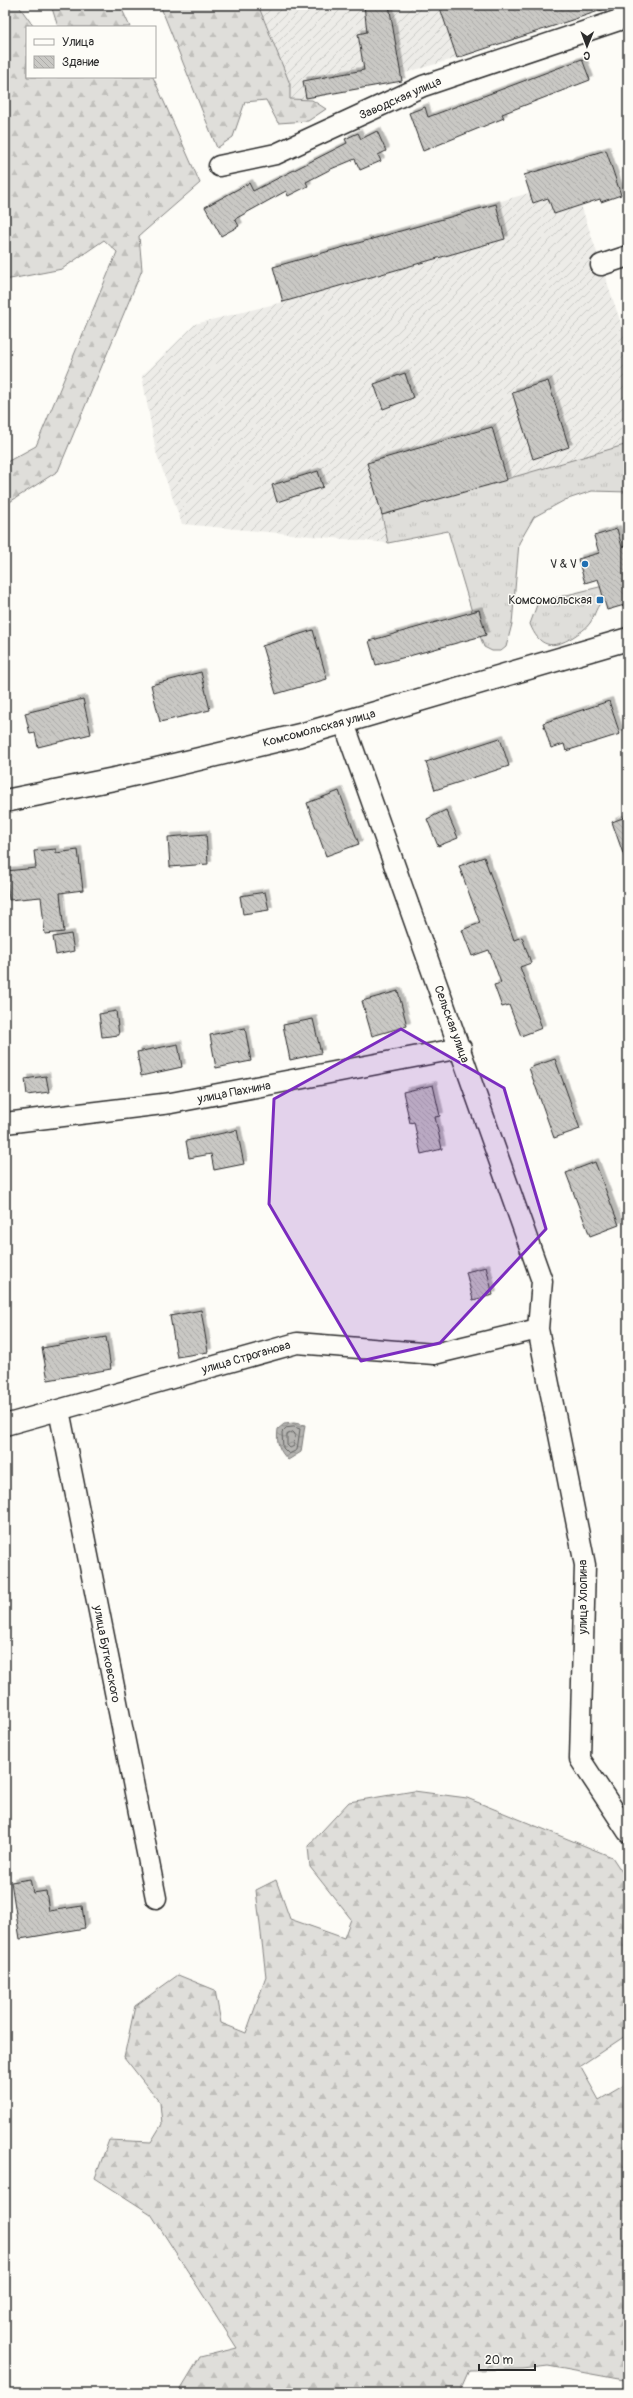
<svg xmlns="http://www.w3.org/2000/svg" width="633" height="2398" font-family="Pangolin,sans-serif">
	<defs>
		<pattern id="industrial-furrows" width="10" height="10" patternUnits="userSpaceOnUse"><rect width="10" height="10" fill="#edece8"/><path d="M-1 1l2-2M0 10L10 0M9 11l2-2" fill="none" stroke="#cbcbc7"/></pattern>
		<pattern id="grass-tufts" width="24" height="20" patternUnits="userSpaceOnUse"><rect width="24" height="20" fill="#dfdeda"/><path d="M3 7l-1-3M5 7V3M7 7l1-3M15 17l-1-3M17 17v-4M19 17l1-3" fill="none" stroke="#c0bfbb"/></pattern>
		<pattern id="forest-firs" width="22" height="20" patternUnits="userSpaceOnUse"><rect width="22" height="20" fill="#dfdeda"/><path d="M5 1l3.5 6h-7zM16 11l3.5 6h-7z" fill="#c0bfbb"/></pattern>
		<pattern id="water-waves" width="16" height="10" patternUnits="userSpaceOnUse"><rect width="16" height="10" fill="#b5b4b1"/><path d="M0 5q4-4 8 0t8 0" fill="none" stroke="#939390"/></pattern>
		<pattern id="building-back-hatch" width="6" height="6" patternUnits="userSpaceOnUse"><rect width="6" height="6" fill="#c9c8c4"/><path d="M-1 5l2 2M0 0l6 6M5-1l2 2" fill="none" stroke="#adaca9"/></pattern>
		<filter id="shadow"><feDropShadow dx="3.5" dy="-3.5" stdDeviation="0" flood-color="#0004"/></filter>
	</defs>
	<rect width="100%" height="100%" fill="#fdfcf7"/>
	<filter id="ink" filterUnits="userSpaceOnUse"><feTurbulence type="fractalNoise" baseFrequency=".025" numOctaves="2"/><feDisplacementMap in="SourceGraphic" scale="8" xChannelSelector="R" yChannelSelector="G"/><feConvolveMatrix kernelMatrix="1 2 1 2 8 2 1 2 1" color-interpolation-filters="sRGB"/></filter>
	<g filter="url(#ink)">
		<path fill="url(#industrial-furrows)" d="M258 5H616L457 58 401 74 402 81 302 100 290 99V84Z
			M566 161 628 344V444L382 515 388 543 182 524 156 452 142 376 195 324 283 302 273 267 529 193 524 175Z"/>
		<path fill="url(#grass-tufts)" stroke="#858482" d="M628 444V492L592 491 565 500 534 517 519 543 512 624 506 647 501 651H492L484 647 480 636 479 610 472 612 448 531 388 543 382 515Z
			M628 580V593C621 595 610 596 604 600 596 605 595 616 590 623 586 629 579 633 573 637 552 650 539 647 530 624L538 602Z"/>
		<path fill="url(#forest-firs)" stroke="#858482" d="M5 5H18L34 27H27V77H153L200 183 139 236 142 270 58 471 5 505V463L36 446 117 252 104 240 62 269 5 280Z
			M51 5H120L130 27H58Z
			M160 5H258L290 84V99L312 100 326 109 308 121 278 123 266 100 245 102 233 137 217 148Z
			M414 1791 467 1798 612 1857 628 1881V2034L580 2066 599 2100 628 2083V2384L624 2380 548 2366 523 2369 469 2370 459 2393H182L180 2390 200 2357 237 2348 151 2214 95 2178 109 2140 151 2142 162 2124 160 2103 124 2057 135 2006 178 1975 215 1990 221 2023 246 2033 266 1977 256 1890 276 1880 290 1919 344 1938 351 1919 310 1867 308 1846 349 1802Z"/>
		<path fill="url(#water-waves)" stroke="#7e7d7b" d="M294 1423 305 1425 301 1452 288 1460C279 1450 276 1443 278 1429L284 1424Z"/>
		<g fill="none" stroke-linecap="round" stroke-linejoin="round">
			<path stroke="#626261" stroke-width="1" d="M294 1427 300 1429 297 1450 289 1454 283 1448 282 1432 286 1428Z
				M293 1432 295 1434 294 1446 290 1448 287 1445V1435Z"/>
		</g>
		<path fill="url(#building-back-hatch)" stroke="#2b2b2b" filter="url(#shadow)" d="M364 5H389L402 81 306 98 303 81 364 70 358 34 367 32Z
			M439 5H607L608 8 457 58Z
			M582 59 590 80 502 114 504 118 423 151 409 113 425 107 428 117Z
			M377 131 386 151 378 155 381 161 360 170 355 159 331 169 306 182 308 186 288 196 286 191 235 219 239 226 221 236 205 207 249 183 253 191 347 143 345 139 358 133 361 139Z
			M606 150 621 195 601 202 600 199 554 214 548 198 533 203 524 175Z
			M496 204 505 239 283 302 273 267Z
			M405 373 413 398 383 409 374 384Z
			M548 381 569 447 533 459 512 392Z
			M492 427 507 480 382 515 367 463Z
			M318 471 323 487 277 502 272 485Z
			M617 529 622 547 628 545V604L607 610 598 579 585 583 578 559 599 553 594 536Z
			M479 610 486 635 376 665 369 641Z
			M313 630 327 679 276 694 262 646Z
			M201 672 210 710 160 722 151 685Z
			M83 699 91 734 38 747 35 733 30 734 25 713Z
			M609 701 620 734 566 751 564 744 551 748 543 723Z
			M500 738 509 766 435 790 426 762Z
			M339 791 359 844 326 856 307 803Z
			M446 810 458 838 438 846 427 819Z
			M628 816V862H626L612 822Z
			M206 834 208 864 170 867 168 837Z
			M56 849V853L78 850 83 890 60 893 64 932 45 934 41 897 9 900 6 871 36 868 34 851Z
			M484 857 514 940 522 937 531 963 520 967 542 1028 521 1036 509 1005 502 1007 494 985 501 983 489 950 472 956 462 930 480 923 459 866Z
			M265 892 269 910 243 914 240 896Z
			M71 934 74 951 56 955 53 937Z
			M398 991 407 1026 372 1036 362 1001Z
			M116 1011 119 1035 102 1037 99 1014Z
			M313 1019 321 1053 290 1060 283 1025Z
			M245 1028 251 1061 216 1068 210 1035Z
			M178 1044 182 1067 141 1076 137 1052Z
			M555 1059 580 1129 554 1138 529 1068Z
			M46 1076 49 1092 27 1095 25 1079Z
			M433 1085 440 1116 435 1117 442 1149 421 1154 414 1122 410 1123 403 1092Z
			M237 1130 244 1164 214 1170 211 1154 189 1158 186 1141Z
			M595 1162 619 1225 590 1236 566 1173Z
			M486 1267 493 1295 473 1300 466 1272Z
			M201 1310 208 1352 177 1357 170 1316Z
			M106 1337 111 1369 48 1380 42 1348Z
			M30 1879 33 1893 46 1891 49 1911 82 1906 85 1928 20 1939 11 1882Z"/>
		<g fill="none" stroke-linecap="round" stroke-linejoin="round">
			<defs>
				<path id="street" d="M219 166 276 154 423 86 628 17
					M601 265 628 256
					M344 723 542 1281 538 1329 585 1565 580 1759 628 1832
					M5 1123 171 1103 461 1048
					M59 1410 156 1898
					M5 1425 297 1343 434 1354 538 1329"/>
				<path id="secondary" d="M5 801 119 778 300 735 628 639"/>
			</defs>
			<use href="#street" stroke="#2b2b2b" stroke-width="23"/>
			<use href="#secondary" stroke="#2b2b2b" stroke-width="25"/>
			<use href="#street" stroke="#fdfcf7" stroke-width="20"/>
			<use href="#secondary" stroke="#fdfcf7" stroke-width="22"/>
		</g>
	</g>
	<path fill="#7b2cbf" fill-opacity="0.2" stroke="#7b2cbf" stroke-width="3" stroke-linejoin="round" d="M401 1029 504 1088 546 1229 440 1343 361 1361 269 1204 274 1099Z"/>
	<g fill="#1f6fb2" stroke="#fdfcf7" stroke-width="1.5">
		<circle cx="585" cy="564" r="4"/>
		<rect x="596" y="596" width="8" height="8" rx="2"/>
	</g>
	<g text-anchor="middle" stroke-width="3" stroke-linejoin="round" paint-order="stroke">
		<g font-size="12" fill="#2b2b2b" stroke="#fdfcf7">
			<text transform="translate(400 98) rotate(-24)" y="4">Заводская улица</text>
			<text transform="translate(319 728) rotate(-15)" y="4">Комсомольская улица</text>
			<text transform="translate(452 1024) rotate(70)" y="4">Сельская улица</text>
			<text transform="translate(234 1092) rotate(-11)" y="4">улица Пахнина</text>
			<text transform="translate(246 1357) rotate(-16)" y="4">улица Строганова</text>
			<text transform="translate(583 1597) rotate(-90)" y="4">улица Хлопина</text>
			<text transform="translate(107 1654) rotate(79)" y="4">улица Бутковского</text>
		</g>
		<g font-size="12" fill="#2b2b2b" stroke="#fdfcf7" text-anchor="end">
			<text x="577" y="568">V &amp; V</text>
			<text x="592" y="604">Комсомольская</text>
		</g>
	</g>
	<rect width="633" height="2398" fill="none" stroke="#fdfcf7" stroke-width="20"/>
	<rect x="10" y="10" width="613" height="2378" fill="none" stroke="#2b2b2b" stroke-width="1.5" filter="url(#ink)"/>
	<rect x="26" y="26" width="130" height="52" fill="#fdfcf7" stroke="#a9a8a5"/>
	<rect x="34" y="39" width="20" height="6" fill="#fdfcf7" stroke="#a9a8a5"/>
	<text x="62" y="46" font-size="12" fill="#2b2b2b">Улица</text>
	<rect x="34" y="56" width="20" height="12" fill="url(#building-back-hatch)" stroke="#a9a8a5"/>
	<text x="62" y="66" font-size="12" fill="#2b2b2b">Здание</text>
	<g transform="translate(587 46) rotate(181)" stroke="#fdfcf7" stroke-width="3" paint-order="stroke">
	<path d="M0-3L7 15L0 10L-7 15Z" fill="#2b2b2b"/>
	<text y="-6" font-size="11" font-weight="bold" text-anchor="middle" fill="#2b2b2b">С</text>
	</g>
	<path d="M479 2364v6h56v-6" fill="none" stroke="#2b2b2b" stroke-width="2"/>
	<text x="485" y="2364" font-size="12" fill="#2b2b2b" stroke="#fdfcf7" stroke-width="3" paint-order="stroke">20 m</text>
</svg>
